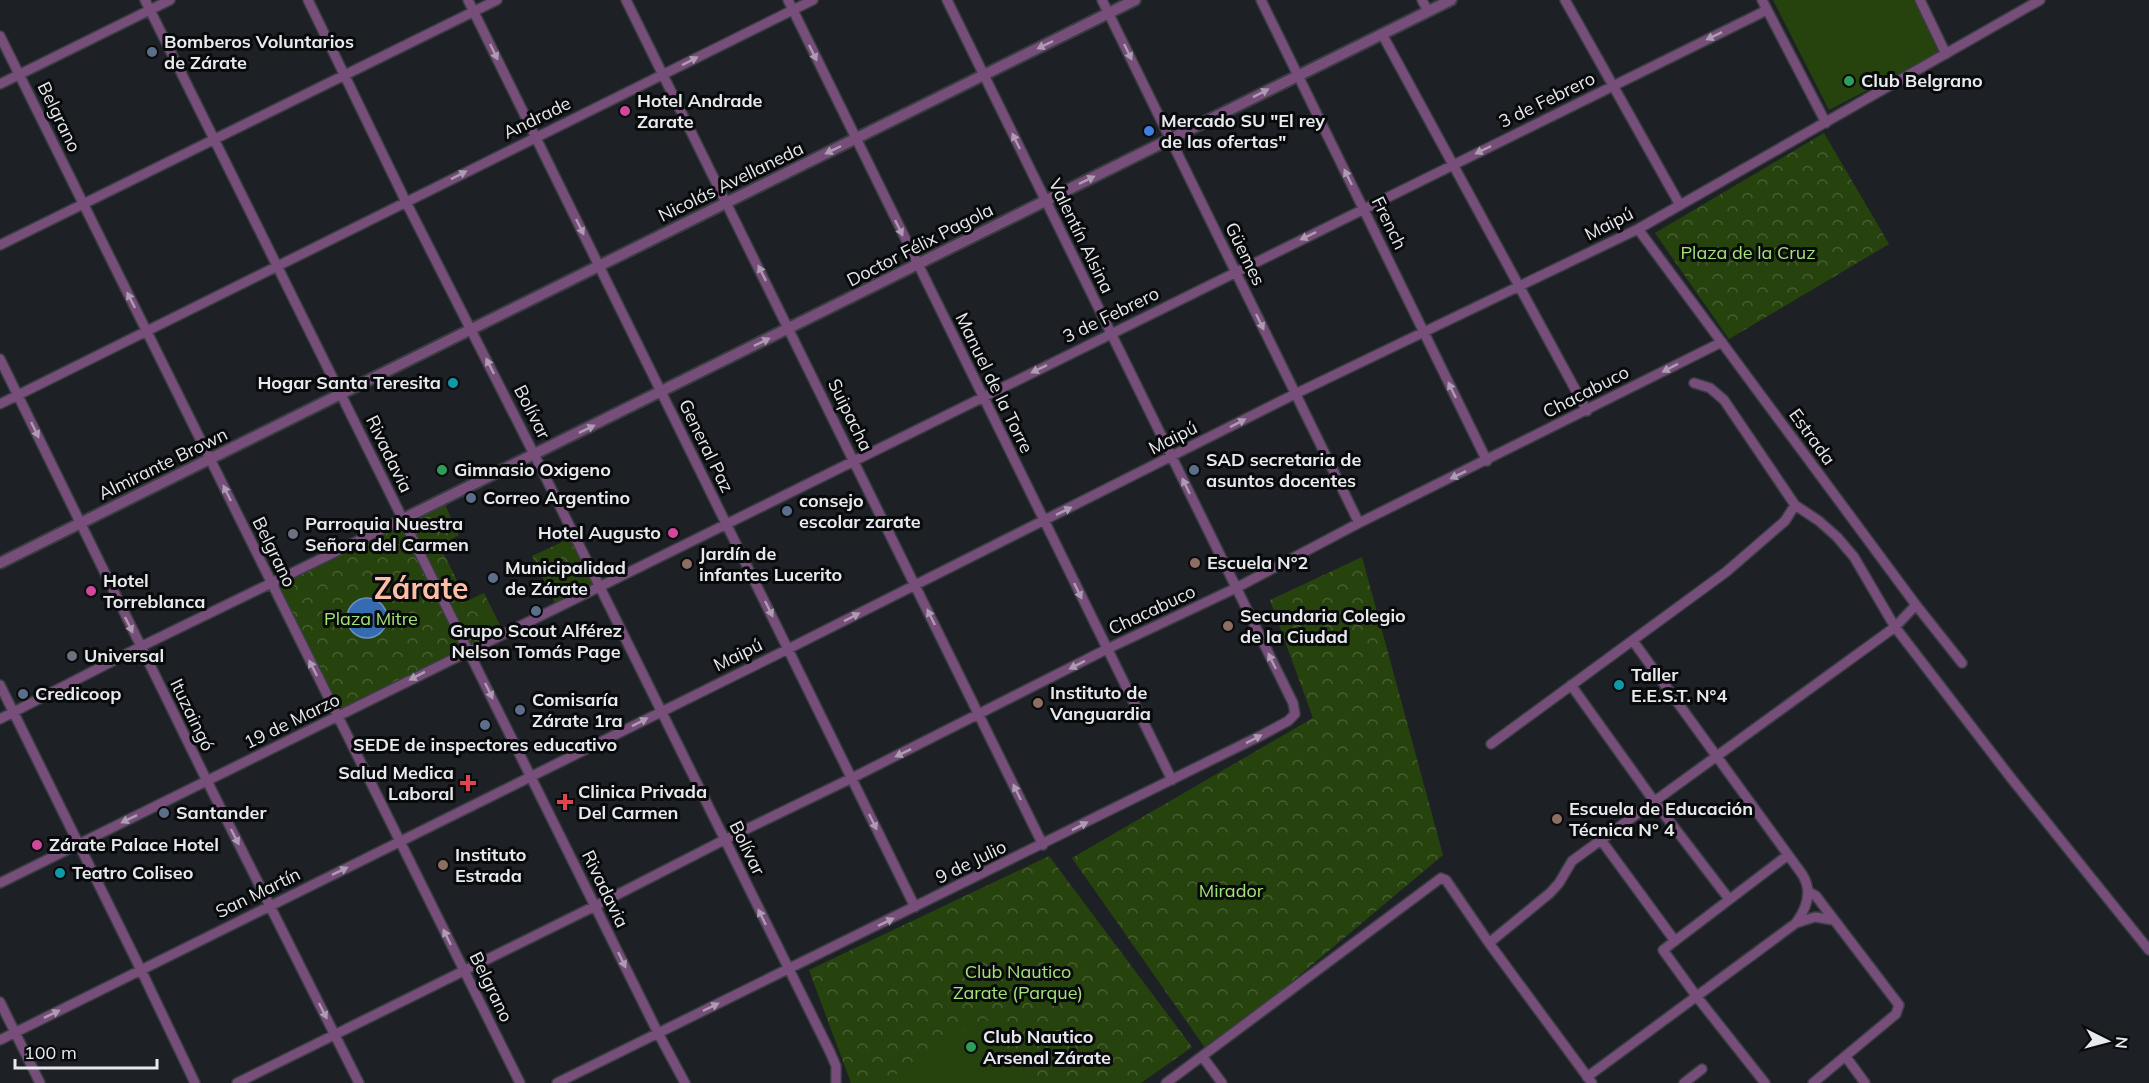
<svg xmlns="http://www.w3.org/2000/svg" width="2149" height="1083" font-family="Mulish,sans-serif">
	<defs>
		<pattern id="park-crowns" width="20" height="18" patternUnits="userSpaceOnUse" patternTransform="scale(1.5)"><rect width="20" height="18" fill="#27430d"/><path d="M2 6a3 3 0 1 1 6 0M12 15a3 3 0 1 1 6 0" fill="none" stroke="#465e31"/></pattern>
	</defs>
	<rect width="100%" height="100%" fill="#1d2126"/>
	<path fill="url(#park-crowns)" d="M1824 133 1889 244 1729 339 1655 233Z
		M445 505 459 535 440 546 467 601 484 593 501 627 470 646 408 523Z
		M397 526 403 529 462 644 458 653 345 708 337 706 279 593 282 583Z
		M573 537 596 586 556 605 532 556Z
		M1362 557 1443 855 1208 1052 1072 858 1313 718 1270 600Z
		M1049 856 1192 1047 1141 1083H851L809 970Z"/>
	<path fill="#27430d" d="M1773 0H1914L1941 52 1829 110Z
		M985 1018 1026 1083H885L892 1077Z"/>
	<path fill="#356bb1" stroke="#6a91c3" stroke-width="1.5" d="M347 618a20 20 0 1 1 40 0a20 20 0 1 1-40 0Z"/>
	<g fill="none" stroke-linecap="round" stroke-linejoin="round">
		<defs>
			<path id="minor" d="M145 0 658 1033 685 1083
				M308 0 406 202 535 456 830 1052 836 1066V1083
				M468 0 915 907
				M626 0 1043 845
				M788 0 1172 780
				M1102 0 1359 523
				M1261 0 1487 461
				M1422 0 1428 11
				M1565 0 1680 205
				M1762 0 1826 123
				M1920 0 1946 54
				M1382 34 1587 411
				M0 36 520 1083
				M0 84 170 0
				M1638 229 1916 605 1962 663
				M0 245 497 0
				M0 359 207 781 359 1083
				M1694 383 1710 388 1724 400 1795 505 1819 521 1837 537 1854 557 1895 627 2011 778 2149 950
				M0 404 813 0
				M0 685 141 970 195 1083
				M1571 685 1654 801 1729 899
				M0 719 140 647 403 519
				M1491 744 1726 572 1785 521 1795 505
				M1601 840 1675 941
				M0 883 1767 10
				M1809 892 1816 896 1899 1005 1896 1014 1813 1083
				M1796 923 1815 917 1833 920
				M1489 943 1550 893 1559 883 1572 861 1895 627 1916 605
				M0 1002 40 1083
				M0 1040 788 649 1295 394 1638 229 2040 0
				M1202 1056 1222 1083
				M1846 1057 1865 1083
				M1587 1077 1796 923C1807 908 1813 891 1802 874L1633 641
				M237 1083 595 906 724 840 852 778 1107 649 1236 588 1359 523 1722 342
				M557 1083 1262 735 1288 721 1295 714 1293 703 947 0
				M1166 1083 1441 878 1446 880 1489 943 1592 1083
				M1684 1083 1702 1069
				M1765 1083 1697 997 1663 950 1788 855"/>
			<path id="tertiary" d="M403 519 1451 0
				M0 563 1135 0"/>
		</defs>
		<use href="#minor" stroke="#393d42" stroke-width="12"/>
		<use href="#tertiary" stroke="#393d42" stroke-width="14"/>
		<use href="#minor" stroke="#764e79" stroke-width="9"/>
		<use href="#tertiary" stroke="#764e79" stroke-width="10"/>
	</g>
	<defs><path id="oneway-solid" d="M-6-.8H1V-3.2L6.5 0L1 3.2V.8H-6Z" transform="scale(1.5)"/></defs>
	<g fill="#ae9cb3">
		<use href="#oneway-solid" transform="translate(1714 36) rotate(154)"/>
		<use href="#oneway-solid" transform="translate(1045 45) rotate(154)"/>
		<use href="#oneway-solid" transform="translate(494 52) rotate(64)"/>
		<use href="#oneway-solid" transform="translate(1128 52) rotate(64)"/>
		<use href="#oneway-solid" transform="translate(813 53) rotate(64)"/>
		<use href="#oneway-solid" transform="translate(690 61) rotate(-27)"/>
		<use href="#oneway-solid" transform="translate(1261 93) rotate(-27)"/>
		<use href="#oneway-solid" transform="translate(1016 141) rotate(-116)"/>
		<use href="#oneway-solid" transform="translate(833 150) rotate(154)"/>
		<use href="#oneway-solid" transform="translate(1483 150) rotate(154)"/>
		<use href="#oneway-solid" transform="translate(459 175) rotate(-27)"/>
		<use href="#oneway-solid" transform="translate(1348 177) rotate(-116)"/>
		<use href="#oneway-solid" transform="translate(1087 180) rotate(-26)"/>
		<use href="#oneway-solid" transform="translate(580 227) rotate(64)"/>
		<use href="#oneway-solid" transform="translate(899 228) rotate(64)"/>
		<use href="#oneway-solid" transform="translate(1308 236) rotate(154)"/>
		<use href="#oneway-solid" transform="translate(762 273) rotate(-116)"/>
		<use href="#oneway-solid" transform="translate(131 300) rotate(-117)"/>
		<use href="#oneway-solid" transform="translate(1260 322) rotate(64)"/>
		<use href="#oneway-solid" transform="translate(762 342) rotate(-26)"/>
		<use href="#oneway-solid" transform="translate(490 366) rotate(-117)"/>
		<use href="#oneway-solid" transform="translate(1670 368) rotate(153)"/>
		<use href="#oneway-solid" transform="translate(1039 369) rotate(154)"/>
		<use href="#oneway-solid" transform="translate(1452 390) rotate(-116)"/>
		<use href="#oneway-solid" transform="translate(1238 423) rotate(-27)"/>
		<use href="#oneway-solid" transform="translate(587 429) rotate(-26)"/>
		<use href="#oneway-solid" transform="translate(35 430) rotate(64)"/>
		<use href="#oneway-solid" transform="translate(1458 475) rotate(154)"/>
		<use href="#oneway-solid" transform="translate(1186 486) rotate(-116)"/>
		<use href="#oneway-solid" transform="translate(227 493) rotate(-116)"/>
		<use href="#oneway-solid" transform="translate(1064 511) rotate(-26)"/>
		<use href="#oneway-solid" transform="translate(1078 591) rotate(64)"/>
		<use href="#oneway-solid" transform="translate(769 609) rotate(64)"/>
		<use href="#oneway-solid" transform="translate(852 617) rotate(-27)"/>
		<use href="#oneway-solid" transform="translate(931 617) rotate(-116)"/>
		<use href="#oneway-solid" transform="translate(129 625) rotate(64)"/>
		<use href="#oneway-solid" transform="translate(1272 661) rotate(-116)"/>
		<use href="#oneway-solid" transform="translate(1077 665) rotate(153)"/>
		<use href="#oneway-solid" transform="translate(313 668) rotate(-117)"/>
		<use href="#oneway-solid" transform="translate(417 676) rotate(153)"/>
		<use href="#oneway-solid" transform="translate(489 691) rotate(64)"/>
		<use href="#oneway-solid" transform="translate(640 722) rotate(-27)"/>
		<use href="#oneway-solid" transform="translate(1254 739) rotate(-27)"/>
		<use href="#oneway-solid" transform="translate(903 753) rotate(154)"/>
		<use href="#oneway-solid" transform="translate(1017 792) rotate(-116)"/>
		<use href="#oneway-solid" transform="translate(129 819) rotate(154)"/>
		<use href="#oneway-solid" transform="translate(873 822) rotate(64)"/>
		<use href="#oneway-solid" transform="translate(1080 826) rotate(-27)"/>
		<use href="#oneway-solid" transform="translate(235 837) rotate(63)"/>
		<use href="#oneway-solid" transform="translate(340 871) rotate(-26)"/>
		<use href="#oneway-solid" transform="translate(762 917) rotate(-116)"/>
		<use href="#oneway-solid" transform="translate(886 922) rotate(-26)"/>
		<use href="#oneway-solid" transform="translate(447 937) rotate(-116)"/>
		<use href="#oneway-solid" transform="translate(622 960) rotate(64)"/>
		<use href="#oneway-solid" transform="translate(711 1007) rotate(-26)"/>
		<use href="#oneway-solid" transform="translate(323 1011) rotate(63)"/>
		<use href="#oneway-solid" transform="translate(52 1014) rotate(-26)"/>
	</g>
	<g fill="#5c6f8a" stroke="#090a0c" stroke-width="2">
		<circle cx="152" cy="52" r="6"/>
		<circle cx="1194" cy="470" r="6"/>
		<circle cx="471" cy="498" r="6"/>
		<circle cx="787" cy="511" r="6"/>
		<circle cx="493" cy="578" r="6"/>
		<circle cx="536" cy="611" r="6"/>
		<circle cx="23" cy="694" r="6"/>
		<circle cx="520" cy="710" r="6"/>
		<circle cx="485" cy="725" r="6"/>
		<circle cx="164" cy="813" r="6"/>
	</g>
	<g fill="#2e9e5b" stroke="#090a0c" stroke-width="2">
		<circle cx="1849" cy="81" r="6"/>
		<circle cx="442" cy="470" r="6"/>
		<circle cx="971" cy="1047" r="6"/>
	</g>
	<g fill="#d1479c" stroke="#090a0c" stroke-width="2">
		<circle cx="625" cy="111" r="6"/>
		<circle cx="673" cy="533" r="6"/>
		<circle cx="91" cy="591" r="6"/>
		<circle cx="37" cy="845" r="6"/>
	</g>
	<circle fill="#3f7fe0" stroke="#090a0c" stroke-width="2" cx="1149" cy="131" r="6"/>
	<g fill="#0f9aa8" stroke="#090a0c" stroke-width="2">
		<circle cx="453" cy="383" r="6"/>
		<circle cx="1619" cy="685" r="6"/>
		<circle cx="60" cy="873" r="6"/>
	</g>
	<g fill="#6b7280" stroke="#090a0c" stroke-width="2">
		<circle cx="293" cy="534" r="6"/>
		<circle cx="72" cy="656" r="6"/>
	</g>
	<g fill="#8d6e63" stroke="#090a0c" stroke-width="2">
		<circle cx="1195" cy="563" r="6"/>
		<circle cx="687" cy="564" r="6"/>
		<circle cx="1228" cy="626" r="6"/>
		<circle cx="1038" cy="703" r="6"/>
		<circle cx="1557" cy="819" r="6"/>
		<circle cx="443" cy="865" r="6"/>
	</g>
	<g fill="#e0444e" stroke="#090a0c" stroke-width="2">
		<path d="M465 774h6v6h6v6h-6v6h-6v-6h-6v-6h6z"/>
		<path d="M562 793h6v6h6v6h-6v6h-6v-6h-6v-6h6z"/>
	</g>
	<g text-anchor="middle" stroke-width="6" stroke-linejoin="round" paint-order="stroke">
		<g font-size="18" font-weight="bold" fill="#e7e9ed" stroke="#090a0c" text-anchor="start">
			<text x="164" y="48">Bomberos Voluntarios<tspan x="164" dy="21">de Zárate</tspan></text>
			<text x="1861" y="87">Club Belgrano</text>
			<text x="637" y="107">Hotel Andrade<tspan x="637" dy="21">Zarate</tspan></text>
			<text x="1161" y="127">Mercado SU "El rey<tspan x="1161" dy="21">de las ofertas"</tspan></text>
			<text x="441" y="389" text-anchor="end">Hogar Santa Teresita</text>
			<text x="1206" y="466">SAD secretaria de<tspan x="1206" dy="21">asuntos docentes</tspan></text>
			<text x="454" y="476">Gimnasio Oxigeno</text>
			<text x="483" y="504">Correo Argentino</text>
			<text x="799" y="507">consejo<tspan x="799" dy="21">escolar zarate</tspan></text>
			<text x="305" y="530">Parroquia Nuestra<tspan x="305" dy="21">Señora del Carmen</tspan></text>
			<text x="661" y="539" text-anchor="end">Hotel Augusto</text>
			<text x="699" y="560">Jardín de<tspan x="699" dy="21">infantes Lucerito</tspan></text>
			<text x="1207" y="569">Escuela N°2</text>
			<text x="505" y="574">Municipalidad<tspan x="505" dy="21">de Zárate</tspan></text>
			<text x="103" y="587">Hotel<tspan x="103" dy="21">Torreblanca</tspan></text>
			<text x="1240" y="622">Secundaria Colegio<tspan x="1240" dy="21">de la Ciudad</tspan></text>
			<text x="536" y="637" text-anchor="middle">Grupo Scout Alférez<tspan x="536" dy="21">Nelson Tomás Page</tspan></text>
			<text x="84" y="662">Universal</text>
			<text x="1631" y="681">Taller<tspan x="1631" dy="21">E.E.S.T. N°4</tspan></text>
			<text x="1050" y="699">Instituto de<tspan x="1050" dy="21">Vanguardia</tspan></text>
			<text x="35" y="700">Credicoop</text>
			<text x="532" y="706">Comisaría<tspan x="532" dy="21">Zárate 1ra</tspan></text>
			<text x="485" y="751" text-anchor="middle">SEDE de inspectores educativo</text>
			<text x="454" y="779" text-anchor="end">Salud Medica<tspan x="454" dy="21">Laboral</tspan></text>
			<text x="578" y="798">Clinica Privada<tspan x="578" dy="21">Del Carmen</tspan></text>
			<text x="1569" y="815">Escuela de Educación<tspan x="1569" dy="21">Técnica N° 4</tspan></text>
			<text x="176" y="819">Santander</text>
			<text x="49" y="851">Zárate Palace Hotel</text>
			<text x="455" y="861">Instituto<tspan x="455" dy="21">Estrada</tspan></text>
			<text x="72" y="879">Teatro Coliseo</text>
			<text x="983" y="1043">Club Nautico<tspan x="983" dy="21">Arsenal Zárate</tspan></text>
		</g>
		<g font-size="18" fill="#e7e9ed" stroke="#090a0c">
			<text transform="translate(1547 100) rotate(-26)" y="6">3 de Febrero</text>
			<text transform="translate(59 117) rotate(64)" y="6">Belgrano</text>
			<text transform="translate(537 118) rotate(-26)" y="6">Andrade</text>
			<text transform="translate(731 182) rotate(-26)" y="6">Nicolás Avellaneda</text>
			<text transform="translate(1389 223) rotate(64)" y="6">French</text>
			<text transform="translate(1609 224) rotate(-27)" y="6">Maipú</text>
			<text transform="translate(1081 236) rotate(64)" y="6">Valentín Alsina</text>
			<text transform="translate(920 245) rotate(-27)" y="6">Doctor Félix Pagola</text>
			<text transform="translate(1245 254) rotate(64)" y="6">Güemes</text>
			<text transform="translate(1111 315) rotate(-26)" y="6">3 de Febrero</text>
			<text transform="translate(994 383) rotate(64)" y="6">Manuel de la Torre</text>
			<text transform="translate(1586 392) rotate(-27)" y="6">Chacabuco</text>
			<text transform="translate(532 412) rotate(63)" y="6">Bolívar</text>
			<text transform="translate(850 415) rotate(64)" y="6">Suipacha</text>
			<text transform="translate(1812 437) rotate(54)" y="6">Estrada</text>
			<text transform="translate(1173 438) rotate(-27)" y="6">Maipú</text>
			<text transform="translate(706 446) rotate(64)" y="6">General Paz</text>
			<text transform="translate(389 454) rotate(64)" y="6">Rivadavia</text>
			<text transform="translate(163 464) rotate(-26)" y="6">Almirante Brown</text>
			<text transform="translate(274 552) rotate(64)" y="6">Belgrano</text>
			<text transform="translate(1152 610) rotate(-25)" y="6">Chacabuco</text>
			<text transform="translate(738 655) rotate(-26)" y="6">Maipú</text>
			<text transform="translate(192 715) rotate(64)" y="6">Ituzaingó</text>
			<text transform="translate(292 721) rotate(-26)" y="6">19 de Marzo</text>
			<text transform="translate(747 848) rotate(64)" y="6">Bolívar</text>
			<text transform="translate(971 862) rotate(-26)" y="6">9 de Julio</text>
			<text transform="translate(605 889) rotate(64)" y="6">Rivadavia</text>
			<text transform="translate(258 893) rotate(-26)" y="6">San Martín</text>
			<text transform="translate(491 987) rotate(64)" y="6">Belgrano</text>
		</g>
		<g font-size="18" fill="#a5e477" stroke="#090a0c">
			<text x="1748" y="259">Plaza de la Cruz</text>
			<text x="371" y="625">Plaza Mitre</text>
			<text x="1231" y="897">Mirador</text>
			<text x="1018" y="978">Club Nautico<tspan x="1018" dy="21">Zarate (Parque)</tspan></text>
		</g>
		<g font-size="30" font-weight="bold" fill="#fdbda7" stroke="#090a0c">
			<text x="421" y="599">Zárate</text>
		</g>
	</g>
	<g transform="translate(2107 1041) rotate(96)" stroke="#090a0c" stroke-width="4.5" paint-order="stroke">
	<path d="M0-4.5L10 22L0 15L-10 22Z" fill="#e7e9ed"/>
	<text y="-9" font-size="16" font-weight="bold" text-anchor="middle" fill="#e7e9ed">N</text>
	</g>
	<path d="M15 1059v9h142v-9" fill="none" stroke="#e7e9ed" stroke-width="3"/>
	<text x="24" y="1059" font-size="18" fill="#e7e9ed" stroke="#090a0c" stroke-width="4.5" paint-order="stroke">100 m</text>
</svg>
